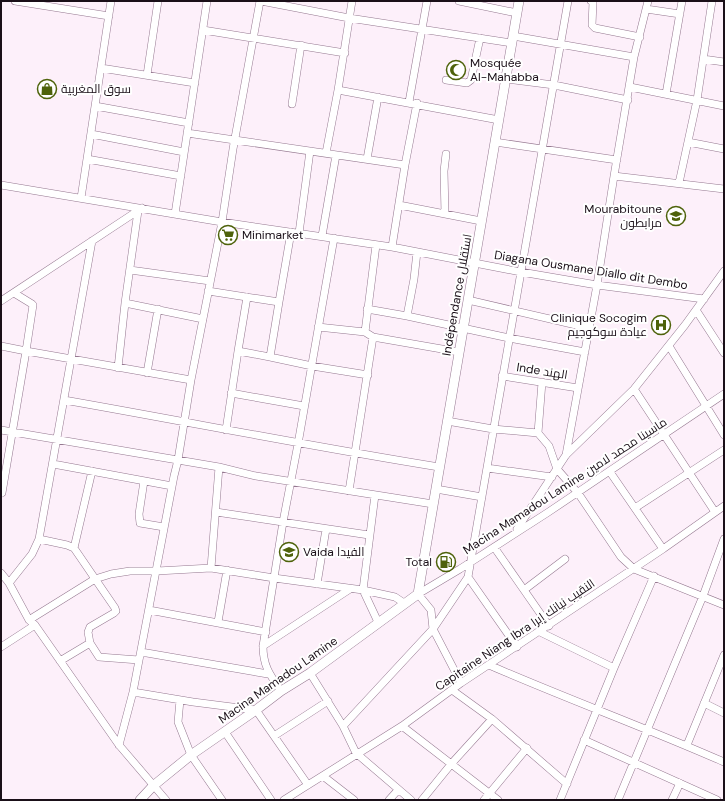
<svg xmlns="http://www.w3.org/2000/svg" width="725" height="801" font-family="'DM Sans',Cairo,sans-serif">
	<rect width="100%" height="100%" fill="#fdf0fa"/>
	<g fill="none" stroke-linecap="round" stroke-linejoin="round">
		<defs>
			<path id="minor" d="M15 1 109 16
				M261 1 349 18 512 43
				M459 1 517 13
				M591 1 593 2 592 25 595 28 640 37
				M646 9 680 14
				M203 30 345 53
				M513 36 634 57
				M703 59 724 62
				M101 68 195 83
				M147 75 158 1
				M506 79 554 85 628 100
				M446 80 467 83 471 80 480 38
				M630 87 724 106
				M338 90 499 120
				M666 94 682 1
				M409 102 427 1
				M292 104 301 45
				M95 106 189 123
				M187 133 405 165
				M91 134 184 152
				M495 142 617 160
				M688 142 724 149
				M326 153 338 90 352 1
				M87 159 181 176
				M367 159 378 97
				M614 176 724 189
				M679 183 697 100 712 1
				M1 185 222 222 392 247 521 272 597 285 704 299
				M81 198 111 1
				M399 205 481 221
				M175 214 207 1
				M445 214 444 171 446 154
				M299 233 310 151
				M322 236 336 155
				M392 247 405 165 417 103
				M130 270 210 281
				M208 291 279 302 270 357 312 366 368 375
				M247 297 238 351 270 357
				M468 300 589 328
				M1 301 142 208
				M279 302 291 232
				M125 303 203 319
				M367 309 407 316 509 338 585 352
				M696 310 724 353
				M407 316 414 279 417 252
				M318 327 365 332 373 337 459 352
				M365 332 376 245
				M1 346 26 351 33 305 32 304 14 293
				M669 346 724 435
				M118 368 125 303 138 211
				M147 373 158 309
				M502 376 578 388
				M634 389 715 512
				M231 393 304 406
				M64 400C189 422 314 447 439 467
				M447 421 493 429 538 433 549 446 557 469 578 493 621 557 634 569 724 605
				M1 430 219 467 256 476 433 504
				M226 430 238 351
				M538 433 542 382
				M566 455 597 285 614 176 634 57 648 1
				M53 464 172 486
				M487 468 552 477
				M610 472 663 549
				M144 481 139 514 140 523 164 527
				M436 489 482 497
				M1 491 2 493 26 351 191 380
				M349 491 373 337
				M375 495 363 590 395 597 404 603
				M635 508 724 450
				M216 512 369 535
				M517 529 566 455 634 389 685 325 724 271
				M39 539 67 545 74 548 115 608 116 611 114 613 90 627 88 632 90 643
				M494 547 549 626
				M74 548 92 471
				M211 568 219 467
				M1 573 9 583 29 620 35 625 119 745 166 800
				M468 577 517 647
				M9 583 32 554 39 539 92 241
				M317 584 326 529
				M524 590 565 559
				M149 610 266 632
				M29 620 95 579 111 574 130 571H157L211 568 274 578 363 590 378 622
				M218 622 227 570
				M540 632 614 668
				M263 646 350 589
				M1 647 35 625
				M141 652 268 674
				M60 661 90 643 99 657 139 660
				M489 665C567 699 647 728 724 762
				M310 673 343 726
				M461 683 433 629 431 610 418 594 460 569 547 513 724 394
				M452 690 492 719 567 784
				M281 691C270 675 263 666 263 646L283 522 298 444 334 238
				M133 692 193 702 256 710 308 785
				M180 700 178 722 191 755 222 800
				M704 703 724 713
				M402 726 498 800
				M225 732 271 800
				M274 736 328 701
				M584 740 717 800
				M119 745 133 692 174 476 178 460 191 380 222 222 233 149 260 1
				M687 745 724 655
				M323 776 354 800
				M284 800 402 726 461 683 663 549 724 506
				M389 800 398 790
				M411 800 356 753 343 726 433 629 468 577 568 1
				M422 800 452 763 492 719
				M484 800 527 748
				M560 800 614 668 654 576
				M618 800 703 596 724 539
				M672 800 680 783"/>
			<path id="tertiary" d="M140 800 153 786 191 755 256 710 281 691 310 673 418 594 519 1"/>
		</defs>
		<use href="#minor" stroke="#957890" stroke-width="8"/>
		<use href="#tertiary" stroke="#957890" stroke-width="10"/>
		<use href="#minor" stroke="#fff" stroke-width="7"/>
		<use href="#tertiary" stroke="#fff" stroke-width="9"/>
	</g>
	<defs>
		<symbol id="mosque-ring" viewBox="-11 -11 22 22"><circle r="9.5" fill="#fff" stroke="#4e620b" stroke-width="1.5"/><path d="M3.5-4.9A6 6 0 1 0 3.5 4.9A5 5 0 1 1 3.5-4.9Z" fill="#4e620b"/></symbol>
		<symbol id="shop-ring" viewBox="-11 -11 22 22"><circle r="9.5" fill="#fff" stroke="#4e620b" stroke-width="1.5"/><path d="M-5-2.5h2.3a2.7 3.5 0 0 1 5.4 0H5L5.5 6h-11ZM-1.5-2.5h3a1.5 2.3 0 0 0-3 0Z" fill="#4e620b"/></symbol>
		<symbol id="school-ring" viewBox="-11 -11 22 22"><circle r="9.5" fill="#fff" stroke="#4e620b" stroke-width="1.5"/><path d="M0-5L7-2L0 1L-7-2ZM-4 1L0 2.5L4 1V4Q0 6-4 4Z" fill="#4e620b"/></symbol>
		<symbol id="supermarket-ring" viewBox="-11 -11 22 22"><circle r="9.5" fill="#fff" stroke="#4e620b" stroke-width="1.5"/><path d="M-6-5.5h2.5l.6 2H6L4.5 2H-2.5L-4.4-4H-6ZM-1.5 3.2a1.3 1.3 0 1 0 .1 0ZM3 3.2a1.3 1.3 0 1 0 .1 0Z" fill="#4e620b"/></symbol>
		<symbol id="hospital-ring" viewBox="-11 -11 22 22"><circle r="9.5" fill="#fff" stroke="#4e620b" stroke-width="1.5"/><path d="M-5-5h3v3.5h4V-5h3V5h-3V1.5h-4V5h-3Z" fill="#4e620b"/></symbol>
		<symbol id="fuel-ring" viewBox="-11 -11 22 22"><circle r="9.5" fill="#fff" stroke="#4e620b" stroke-width="1.5"/><path d="M-5.5-6h7V0h2V4h1.3V-2.5L3-4.5l.8-.8L6-3V5H2.5V1h-1V6h-7ZM-4.2-4.7v3.2H.2V-4.7Z" fill="#4e620b"/></symbol>
	</defs>
	<g fill-rule="evenodd">
		<use href="#mosque-ring" x="445" y="59" width="22" height="22"/>
		<use href="#shop-ring" x="36" y="78" width="22" height="22"/>
		<use href="#school-ring" x="665" y="205" width="22" height="22"/>
		<use href="#supermarket-ring" x="217" y="224" width="22" height="22"/>
		<use href="#hospital-ring" x="650" y="314" width="22" height="22"/>
		<use href="#school-ring" x="278" y="541" width="22" height="22"/>
		<use href="#fuel-ring" x="435" y="551" width="22" height="22"/>
	</g>
	<g text-anchor="middle" stroke-width="4" stroke-linejoin="round" paint-order="stroke">
		<g font-size="12" fill="#1a0f18" stroke="#fff" text-anchor="start">
			<text x="470" y="67">Mosquée<tspan x="470" dy="14">Al-Mahabba</tspan></text>
			<text x="61" y="93">سوق المغربية</text>
			<text x="662" y="213" text-anchor="end">Mourabitoune<tspan x="662" dy="14">مرابطون</tspan></text>
			<text x="242" y="239">Minimarket</text>
			<text x="647" y="322" text-anchor="end">Clinique Socogim<tspan x="647" dy="14">عيادة سوكوجيم</tspan></text>
			<text x="303" y="556">Vaida الفيدا</text>
			<text x="432" y="566" text-anchor="end">Total</text>
		</g>
		<g font-size="12" fill="#1a0f18" stroke="#fff">
			<text transform="translate(591 270) rotate(9)" y="4">Diagana Ousmane Diallo dit Dembo</text>
			<text transform="translate(457 295) rotate(-80)" y="4">Indépendance استقلال</text>
			<text transform="translate(542 371) rotate(9)" y="4">Inde الهند</text>
			<text transform="translate(565 486) rotate(-33)" y="4">Macina Mamadou Lamine ماسينا محمد لامين</text>
			<text transform="translate(515 635) rotate(-34)" y="4">Capitaine Niang Ibra النقيب نيانك إبرا</text>
			<text transform="translate(278 680) rotate(-35)" y="4">Macina Mamadou Lamine</text>
		</g>
	</g>
	<rect width="725" height="801" fill="none" stroke="#1a0f18" stroke-width="4"/>
</svg>
